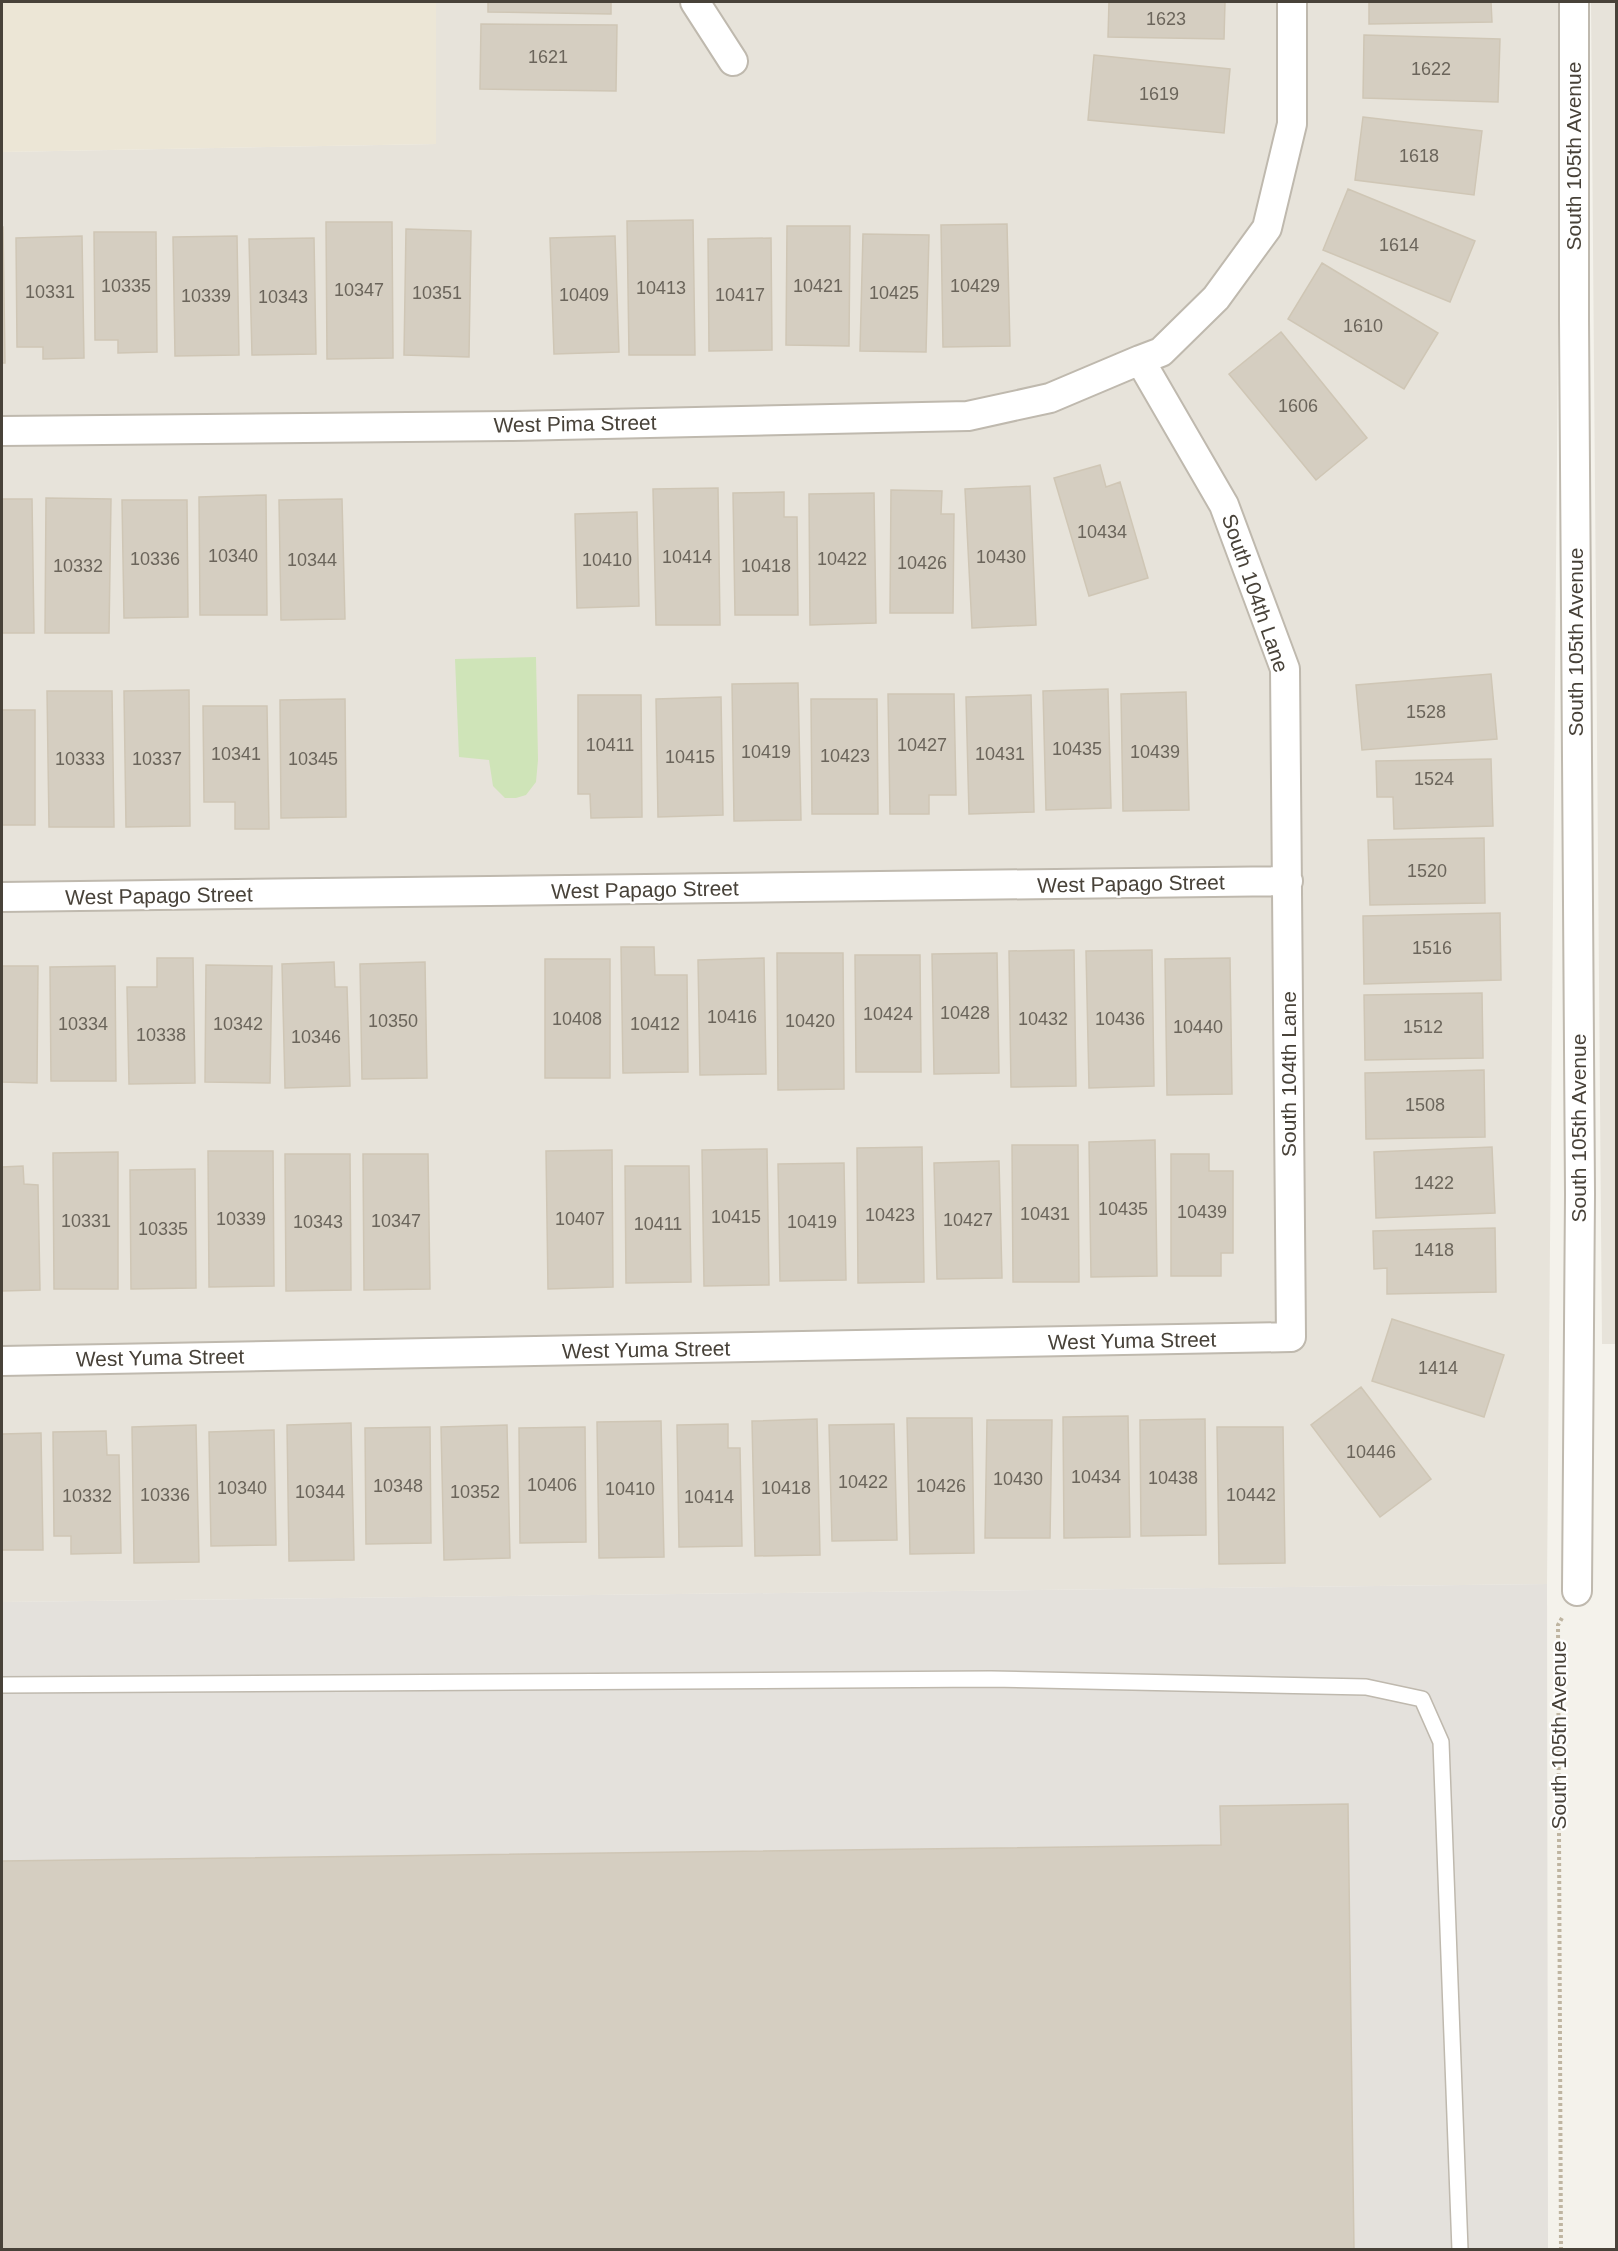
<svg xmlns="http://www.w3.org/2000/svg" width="1618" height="2251" font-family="Arial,sans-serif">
	<rect width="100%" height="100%" fill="#f4f2eb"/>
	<path fill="#e7e3da" d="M436 2H1561L1547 1584 2 1602V152L435 144Z
		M1591 2H1616V1344H1602Z"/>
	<path fill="#e4e1dc" d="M1547 1584 1548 2249H2V1602Z"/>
	<path fill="#ece6d6" d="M2 2H436V144L2 152Z"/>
	<path fill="#cfe4b8" d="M536 657 538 760 536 782 526 795 516 798H505L493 786 489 760 459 757 455 659Z"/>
	<path fill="#d5cec1" stroke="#cfc6b5" stroke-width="1.5" d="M488 2H611V14L488 12Z
		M1109 2H1225L1224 39 1108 37Z
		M1369 2H1491L1492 22 1369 24Z
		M481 24 617 25 616 91 480 89Z
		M1364 35 1500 39 1498 102 1363 98Z
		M1094 55 1230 69 1224 133 1088 120Z
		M1363 117 1482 131 1474 195 1355 180Z
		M1348 189 1475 241 1450 302 1323 250Z
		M693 220 695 355H629L627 221Z
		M326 222H392L393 358 327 359Z
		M1007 224 1010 346 943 347 941 225Z
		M787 226H850L849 346 786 345Z
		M2 227H3L5 363H2Z
		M406 229 471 231 469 357 404 355Z
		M94 232H156L157 352 118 353V340H95Z
		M863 234 929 235 926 352 860 351Z
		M82 236 84 358 43 359V347H17L16 238Z
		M237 236 239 355 175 356 173 237Z
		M615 236 619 352 554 354 550 238Z
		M314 238 316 354 252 355 249 239Z
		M771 238 772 350 709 351 708 239Z
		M1322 263 1438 333 1404 389 1288 319Z
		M1281 332 1367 438 1316 480 1229 374Z
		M1100 465 1106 487 1120 482 1148 578 1089 596 1054 478Z
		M1030 486 1036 625 972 628 965 489Z
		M718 488 720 625H656L653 489Z
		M891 490 942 491 941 514H954L953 613H890Z
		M784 492V517H797L798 615H735L733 493Z
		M874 493 876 623 810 625 809 494Z
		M266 495 267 615H200L199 497Z
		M46 498 111 499 109 633H45Z
		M2 499H32L34 633H2Z
		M342 499 345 619 281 620 279 500Z
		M122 500H187L188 617 124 618Z
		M637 512 639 606 577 608 575 514Z
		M1491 674 1497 739 1362 750 1356 685Z
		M798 683 801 820 734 821 732 684Z
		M1108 689 1111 808 1046 810 1043 691Z
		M189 690 190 826 126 827 124 691Z
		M47 691H112L114 827H49Z
		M1186 692 1189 810 1123 811 1121 694Z
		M888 694H954L956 795H929V814H890Z
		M578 695H641L642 817 591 818 590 794H578Z
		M1031 695 1034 812 969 814 966 697Z
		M721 697 723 815 658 817 656 699Z
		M345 699 346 817 281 818 280 700Z
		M811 699H877L878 814H812Z
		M203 706H267L269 829H235V802H204Z
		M2 710H35V825H2Z
		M1491 759 1493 826 1394 829 1393 797H1377L1376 761Z
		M1484 838 1485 903 1370 905 1368 840Z
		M1500 913 1501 980 1364 984 1363 916Z
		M621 947H654L655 975H687L688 1072 623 1073Z
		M1074 950 1076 1086 1011 1087 1009 951Z
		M1152 950 1154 1086 1089 1088 1086 951Z
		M777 953H843L844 1089 778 1090Z
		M997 953 999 1073 934 1074 932 954Z
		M855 955H920L921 1072H856Z
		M157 958H193L195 1083 129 1084 127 987H157Z
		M764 958 766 1074 700 1075 698 960Z
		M1230 958 1232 1094 1167 1095 1165 959Z
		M545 959H610V1078H545Z
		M334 962 335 987H347L350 1086 285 1088 282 964Z
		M425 962 427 1078 362 1079 360 964Z
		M206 965 272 966 270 1083 205 1082Z
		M2 966H38L37 1083 2 1082Z
		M115 966 116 1081H51L50 967Z
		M1482 993 1483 1058 1365 1060 1364 995Z
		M1484 1070 1485 1137 1366 1139 1365 1073Z
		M1155 1140 1157 1276 1091 1277 1089 1142Z
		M1012 1145H1078L1079 1282H1013Z
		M922 1147 924 1282 858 1283 857 1148Z
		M1492 1147 1495 1213 1376 1218 1374 1152Z
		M767 1149 769 1285 704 1286 702 1150Z
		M612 1150 613 1287 548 1289 546 1151Z
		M208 1151H273L274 1286 209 1287Z
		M118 1152V1289H54L53 1153Z
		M285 1154H350L351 1290 286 1291Z
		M363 1154H428L430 1289 364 1290Z
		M1171 1154H1209V1171H1233V1253H1221V1276H1171Z
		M999 1161 1002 1278 937 1279 934 1163Z
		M844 1163 846 1280 780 1281 778 1164Z
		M23 1166 24 1184 38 1185 40 1290 2 1291V1167Z
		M625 1166H689L691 1282 626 1283Z
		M195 1169 196 1288 131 1289 130 1170Z
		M1495 1228 1496 1292 1387 1294V1268L1374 1269 1373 1231Z
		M1392 1319 1504 1355 1484 1417 1372 1381Z
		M1361 1387 1431 1479 1380 1517 1311 1425Z
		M1128 1416 1130 1537 1064 1538 1063 1417Z
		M907 1418H972L974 1553 910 1554Z
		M817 1419 820 1555 755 1556 752 1421Z
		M1205 1419 1206 1535 1141 1536 1140 1420Z
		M987 1420H1052L1050 1538H985Z
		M661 1421 664 1557 599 1558 597 1422Z
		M351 1423 354 1560 289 1561 287 1425Z
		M728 1424V1448H740L742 1546 679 1547 677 1425Z
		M894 1424 897 1540 832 1541 829 1425Z
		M196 1425 199 1562 134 1563 132 1427Z
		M507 1425 510 1558 444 1560 441 1427Z
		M430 1427 431 1543 366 1544 365 1428Z
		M585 1427 586 1542 520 1543 519 1428Z
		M1217 1427H1283L1285 1563 1219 1564Z
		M274 1430 276 1545 211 1546 209 1432Z
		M106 1431 107 1455H119L121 1553 71 1554V1536H54L53 1432Z
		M41 1433 43 1550H2V1434Z
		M1348 1804 1354 2250H2V1861L1221 1845 1220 1806Z"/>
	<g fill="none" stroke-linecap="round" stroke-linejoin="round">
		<defs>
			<path id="lane" d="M2 1685 991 1679 1366 1687 1422 1699 1441 1742 1460 2250"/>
			<path id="street" d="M695 2 733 61
				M1574 2V320L1580 1194 1577 1591
				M2 431 513 426 968 416 1050 398 1140 360
				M2 897 1288 881
				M2 1361 1291 1337 1285 669 1224 505 1140 360 1161 352 1216 298 1267 228 1292 124V2"/>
		</defs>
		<use href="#lane" stroke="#bfb9ae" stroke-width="18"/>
		<use href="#street" stroke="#bfb9ae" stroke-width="32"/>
		<path stroke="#bfb5a1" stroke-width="4" stroke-dasharray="3 3" stroke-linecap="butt" d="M1561 2250 1558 1625 1562 1618"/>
		<use href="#lane" stroke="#fff" stroke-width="15"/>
		<use href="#street" stroke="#fff" stroke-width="28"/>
	</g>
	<g text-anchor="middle" stroke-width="4.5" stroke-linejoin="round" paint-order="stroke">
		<g font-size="18" fill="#6b655b">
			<text x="1166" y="25">1623</text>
			<text x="548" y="63">1621</text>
			<text x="1431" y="75">1622</text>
			<text x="1159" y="100">1619</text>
			<text x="1419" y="162">1618</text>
			<text x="1399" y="251">1614</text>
			<text x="126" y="292">10335</text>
			<text x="818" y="292">10421</text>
			<text x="975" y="292">10429</text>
			<text x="661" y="294">10413</text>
			<text x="359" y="296">10347</text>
			<text x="50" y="298">10331</text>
			<text x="437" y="299">10351</text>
			<text x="894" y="299">10425</text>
			<text x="584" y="301">10409</text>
			<text x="740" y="301">10417</text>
			<text x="206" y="302">10339</text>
			<text x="283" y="303">10343</text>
			<text x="1363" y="332">1610</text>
			<text x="1298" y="412">1606</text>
			<text x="1102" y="538">10434</text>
			<text x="233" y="562">10340</text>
			<text x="687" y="563">10414</text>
			<text x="1001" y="563">10430</text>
			<text x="155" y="565">10336</text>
			<text x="842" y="565">10422</text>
			<text x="312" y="566">10344</text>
			<text x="607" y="566">10410</text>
			<text x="922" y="569">10426</text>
			<text x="78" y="572">10332</text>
			<text x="766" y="572">10418</text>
			<text x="1426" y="718">1528</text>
			<text x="610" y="751">10411</text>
			<text x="922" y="751">10427</text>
			<text x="1077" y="755">10435</text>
			<text x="766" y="758">10419</text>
			<text x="1155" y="758">10439</text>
			<text x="236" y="760">10341</text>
			<text x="1000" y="760">10431</text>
			<text x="845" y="762">10423</text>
			<text x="690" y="763">10415</text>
			<text x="80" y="765">10333</text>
			<text x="157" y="765">10337</text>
			<text x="313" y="765">10345</text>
			<text x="1434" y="785">1524</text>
			<text x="1427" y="877">1520</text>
			<text x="1432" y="954">1516</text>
			<text x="965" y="1019">10428</text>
			<text x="888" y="1020">10424</text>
			<text x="732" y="1023">10416</text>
			<text x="577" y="1025">10408</text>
			<text x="1043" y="1025">10432</text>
			<text x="1120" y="1025">10436</text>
			<text x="393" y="1027">10350</text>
			<text x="810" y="1027">10420</text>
			<text x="83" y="1030">10334</text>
			<text x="238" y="1030">10342</text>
			<text x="655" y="1030">10412</text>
			<text x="1198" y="1033">10440</text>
			<text x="1423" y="1033">1512</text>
			<text x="161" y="1041">10338</text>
			<text x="316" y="1043">10346</text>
			<text x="1425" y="1111">1508</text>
			<text x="1434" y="1189">1422</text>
			<text x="1123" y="1215">10435</text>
			<text x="1202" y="1218">10439</text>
			<text x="1045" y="1220">10431</text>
			<text x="890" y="1221">10423</text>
			<text x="736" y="1223">10415</text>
			<text x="241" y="1225">10339</text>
			<text x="580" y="1225">10407</text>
			<text x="968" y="1226">10427</text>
			<text x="86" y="1227">10331</text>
			<text x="396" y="1227">10347</text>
			<text x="318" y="1228">10343</text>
			<text x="812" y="1228">10419</text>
			<text x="658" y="1230">10411</text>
			<text x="163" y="1235">10335</text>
			<text x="1434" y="1256">1418</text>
			<text x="1438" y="1374">1414</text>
			<text x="1371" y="1458">10446</text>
			<text x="1096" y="1483">10434</text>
			<text x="1173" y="1484">10438</text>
			<text x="1018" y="1485">10430</text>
			<text x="863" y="1488">10422</text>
			<text x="552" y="1491">10406</text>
			<text x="398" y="1492">10348</text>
			<text x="941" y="1492">10426</text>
			<text x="242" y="1494">10340</text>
			<text x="786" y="1494">10418</text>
			<text x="630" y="1495">10410</text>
			<text x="320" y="1498">10344</text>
			<text x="475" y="1498">10352</text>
			<text x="165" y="1501">10336</text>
			<text x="1251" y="1501">10442</text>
			<text x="87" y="1502">10332</text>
			<text x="709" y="1503">10414</text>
		</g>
		<g font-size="21" fill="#484239" stroke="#fff">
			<text transform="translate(1574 156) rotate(-90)" y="7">South 105th Avenue</text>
			<text transform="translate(575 424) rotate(-1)" y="7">West Pima Street</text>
			<text transform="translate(1255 593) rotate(71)" y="7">South 104th Lane</text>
			<text transform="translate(1576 642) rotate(-90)" y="7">South 105th Avenue</text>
			<text transform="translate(1131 884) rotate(-1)" y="7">West Papago Street</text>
			<text transform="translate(645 890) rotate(-1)" y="7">West Papago Street</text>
			<text transform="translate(159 896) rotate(-1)" y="7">West Papago Street</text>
			<text transform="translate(1289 1074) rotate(-90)" y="7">South 104th Lane</text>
			<text transform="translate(1579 1128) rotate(-90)" y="7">South 105th Avenue</text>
			<text transform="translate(1132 1341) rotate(-1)" y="7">West Yuma Street</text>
			<text transform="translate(646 1350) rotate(-1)" y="7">West Yuma Street</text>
			<text transform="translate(160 1358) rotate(-1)" y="7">West Yuma Street</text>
			<text transform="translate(1559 1735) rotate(-90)" y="7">South 105th Avenue</text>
		</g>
	</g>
	<rect width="1618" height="2251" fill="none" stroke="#484239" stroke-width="6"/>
</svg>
